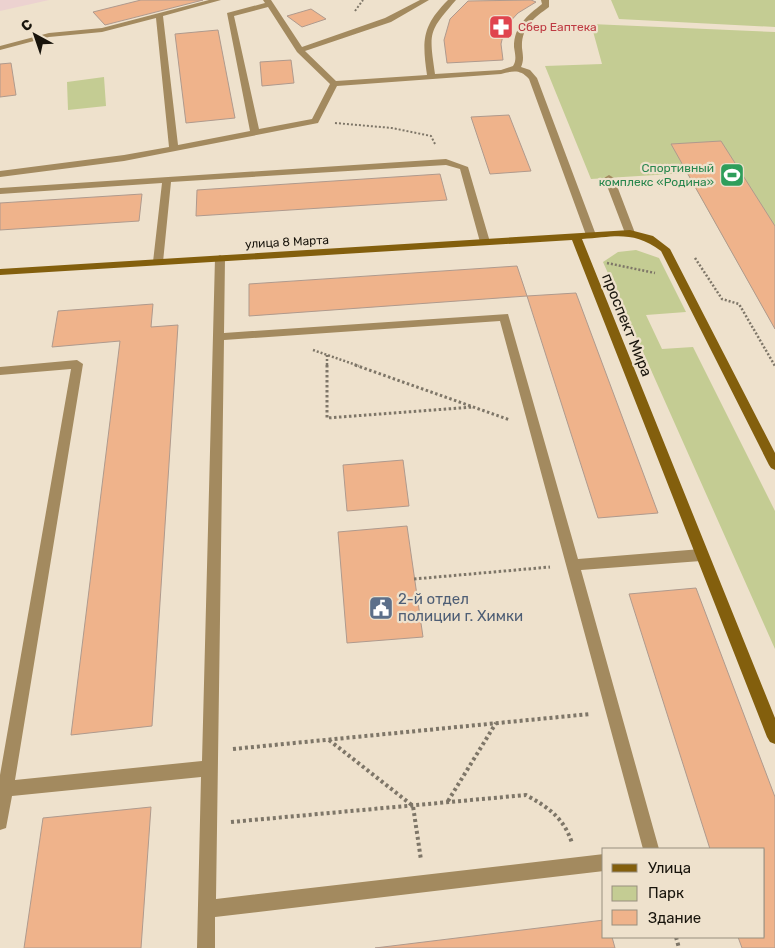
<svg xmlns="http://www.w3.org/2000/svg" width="775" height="948" font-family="Rubik,sans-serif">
	<rect width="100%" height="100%" fill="#eee1cc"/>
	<path fill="#ecd2d0" d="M0 0H49L0 11Z"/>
	<path fill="#c4cc93" d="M611 0H775V27L619 19Z
		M591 24 775 32V329L687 173 591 179 545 66 602 64Z
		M104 77 106 106 68 110 67 82Z
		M636 250 659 258 686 312 646 315 662 349 693 347 775 511V649L603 262 618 252Z"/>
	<path fill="#efb38b" stroke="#af9a8d" d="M141 0H203L105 25 93 12Z
		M531 0 536 2 518 13 505 27 501 44 503 60 447 63 444 40 450 19 468 1Z
		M311 9 326 19 302 27 287 16Z
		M218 30 235 118 186 123 175 34Z
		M291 60 294 83 262 86 260 62Z
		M11 63 16 95 0 97V64Z
		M509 115 531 171 490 174 471 117Z
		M721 141 775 226V329L671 144Z
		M440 174 447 200 196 216 197 190Z
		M142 194 139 221 0 230V203Z
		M517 266 527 296 249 316V284Z
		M576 293 658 513 598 518 527 296Z
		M153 304 151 327 178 325 152 726 71 735 120 341 52 347 58 311Z
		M403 460 409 506 347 511 343 465Z
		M407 526 423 637 347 643 338 532Z
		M696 588 775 797V948H742L738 937H764V849H710L629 594Z
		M151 807 141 948H24L43 818Z
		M604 920V937H612L615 948H375Z"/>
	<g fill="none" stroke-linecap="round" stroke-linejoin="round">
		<path stroke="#7e7668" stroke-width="2" stroke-dasharray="2 2" stroke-linecap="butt" d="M355 11 363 0
			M335 123 392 128 431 136 435 144"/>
		<path stroke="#7e7668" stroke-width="2.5" stroke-dasharray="2 2" stroke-linecap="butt" d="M695 258 722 299 739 304 775 366
			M607 263 655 273
			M313 350 359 366
			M327 355V366"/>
		<path stroke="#7e7668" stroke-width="3" stroke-dasharray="2.5 2.5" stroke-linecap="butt" d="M327 365V418L473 407
			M355 365 510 420
			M414 579 550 567"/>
		<path stroke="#7e7668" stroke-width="4" stroke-dasharray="3 3" stroke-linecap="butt" d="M329 740 413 806 421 860
			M233 749 590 714
			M448 801 496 723
			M231 822 526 795C548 807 564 818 572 843
			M676 937 679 948"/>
		<path fill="#a38a5f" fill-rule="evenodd" d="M209 0H221L163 16 178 145 250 131 227 13 265 3 263 0H271L302 47 385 18 420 0H429L391 22 305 51 336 81 427 75C422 40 422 26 448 0H456C428 32 429 32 435 74L501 70 513 66C517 60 515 54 514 47 514 26 527 16 542 4L541 0H549V7C534 18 521 27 522 48 523 56 524 60 521 67L530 70 537 78 596 235 591 238 586 235 529 79C520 69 513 71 501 74L337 86 318 123 124 161 0 177V171L124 155 169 147 156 18 102 32 49 37 0 50V46L49 33 102 28ZM268 7 297 52 330 84 312 119 259 129 234 16Z
			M446 159 468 167 490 242 488 244 485 245 480 242 460 169 446 165 171 182 163 262 158 265 153 262 162 183 0 194V188Z
			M609 175 614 178 635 233 633 235H627L625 233 604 178Z
			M220 255 225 258 224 333 508 314 578 559 701 549 706 551 708 555 706 559 701 561 581 570 659 849H643L500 321 224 340 216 899 604 854V871L215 917V948H197L201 777 12 796 6 828 0 830V775L71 369 0 375V367L77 360 83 364 15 780 202 761 215 258Z"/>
		<path fill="#835f0d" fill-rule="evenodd" d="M630 230 653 236 670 249 775 453V470L771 468 769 465 661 251C633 230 614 237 582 239L775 718V744L770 742 767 737 572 240 0 275V269Z"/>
	</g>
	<defs>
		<symbol id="pharmacy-square" viewBox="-11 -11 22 22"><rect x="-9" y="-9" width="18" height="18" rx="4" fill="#e0444e" stroke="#eee1cc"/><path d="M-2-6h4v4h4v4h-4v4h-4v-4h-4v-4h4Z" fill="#fff"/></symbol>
		<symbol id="stadium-square" viewBox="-11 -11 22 22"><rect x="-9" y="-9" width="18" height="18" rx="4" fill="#2e9e5b" stroke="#eee1cc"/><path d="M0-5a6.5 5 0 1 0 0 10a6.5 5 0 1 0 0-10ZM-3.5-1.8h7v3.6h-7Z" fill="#fff"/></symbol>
		<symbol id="civic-square" viewBox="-11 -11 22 22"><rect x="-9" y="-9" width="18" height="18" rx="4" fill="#5c6f8a" stroke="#eee1cc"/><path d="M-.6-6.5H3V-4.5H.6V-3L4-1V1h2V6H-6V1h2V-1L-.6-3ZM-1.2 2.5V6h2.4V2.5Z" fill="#fff"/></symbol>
	</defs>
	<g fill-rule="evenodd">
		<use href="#pharmacy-square" x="487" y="13" width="28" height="28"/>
		<use href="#stadium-square" x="718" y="161" width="28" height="28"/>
		<use href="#civic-square" x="367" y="594" width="28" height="28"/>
	</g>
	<g text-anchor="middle" stroke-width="4.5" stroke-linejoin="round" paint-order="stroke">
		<g font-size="12" fill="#be3a42" stroke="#eee1cc" text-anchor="start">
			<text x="518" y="31">Сбер Еаптека</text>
		</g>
		<g font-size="12" fill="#27864d" stroke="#eee1cc" text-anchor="end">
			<text x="714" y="172">Спортивный<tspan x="714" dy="14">комплекс «Родина»</tspan></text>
		</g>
		<g font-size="12" fill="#18140c" stroke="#eee1cc">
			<text transform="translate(287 242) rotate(-3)" y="4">улица 8 Марта</text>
		</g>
		<g font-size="15" fill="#18140c" stroke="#eee1cc">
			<text transform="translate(627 325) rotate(68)" y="5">проспект Мира</text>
		</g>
		<g font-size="15" fill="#4e5e75" stroke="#eee1cc" text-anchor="start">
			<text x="398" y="604">2-й отдел<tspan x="398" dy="17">полиции г. Химки</tspan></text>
		</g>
	</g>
	<rect x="602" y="848" width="162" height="90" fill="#eee1cc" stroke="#988f7f"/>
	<rect x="612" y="864" width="25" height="8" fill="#835f0d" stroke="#988f7f"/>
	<text x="648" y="873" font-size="15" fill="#18140c">Улица</text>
	<rect x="612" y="886" width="25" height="15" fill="#c4cc93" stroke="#988f7f"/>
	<text x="648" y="898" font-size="15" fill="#18140c">Парк</text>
	<rect x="612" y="910" width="25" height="15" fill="#efb38b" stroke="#988f7f"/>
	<text x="648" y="923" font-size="15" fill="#18140c">Здание</text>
	<g transform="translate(35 35) rotate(320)" stroke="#eee1cc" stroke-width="4" paint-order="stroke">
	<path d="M0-4L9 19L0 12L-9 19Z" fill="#18140c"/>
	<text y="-8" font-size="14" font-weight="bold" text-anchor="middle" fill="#18140c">С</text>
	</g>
</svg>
